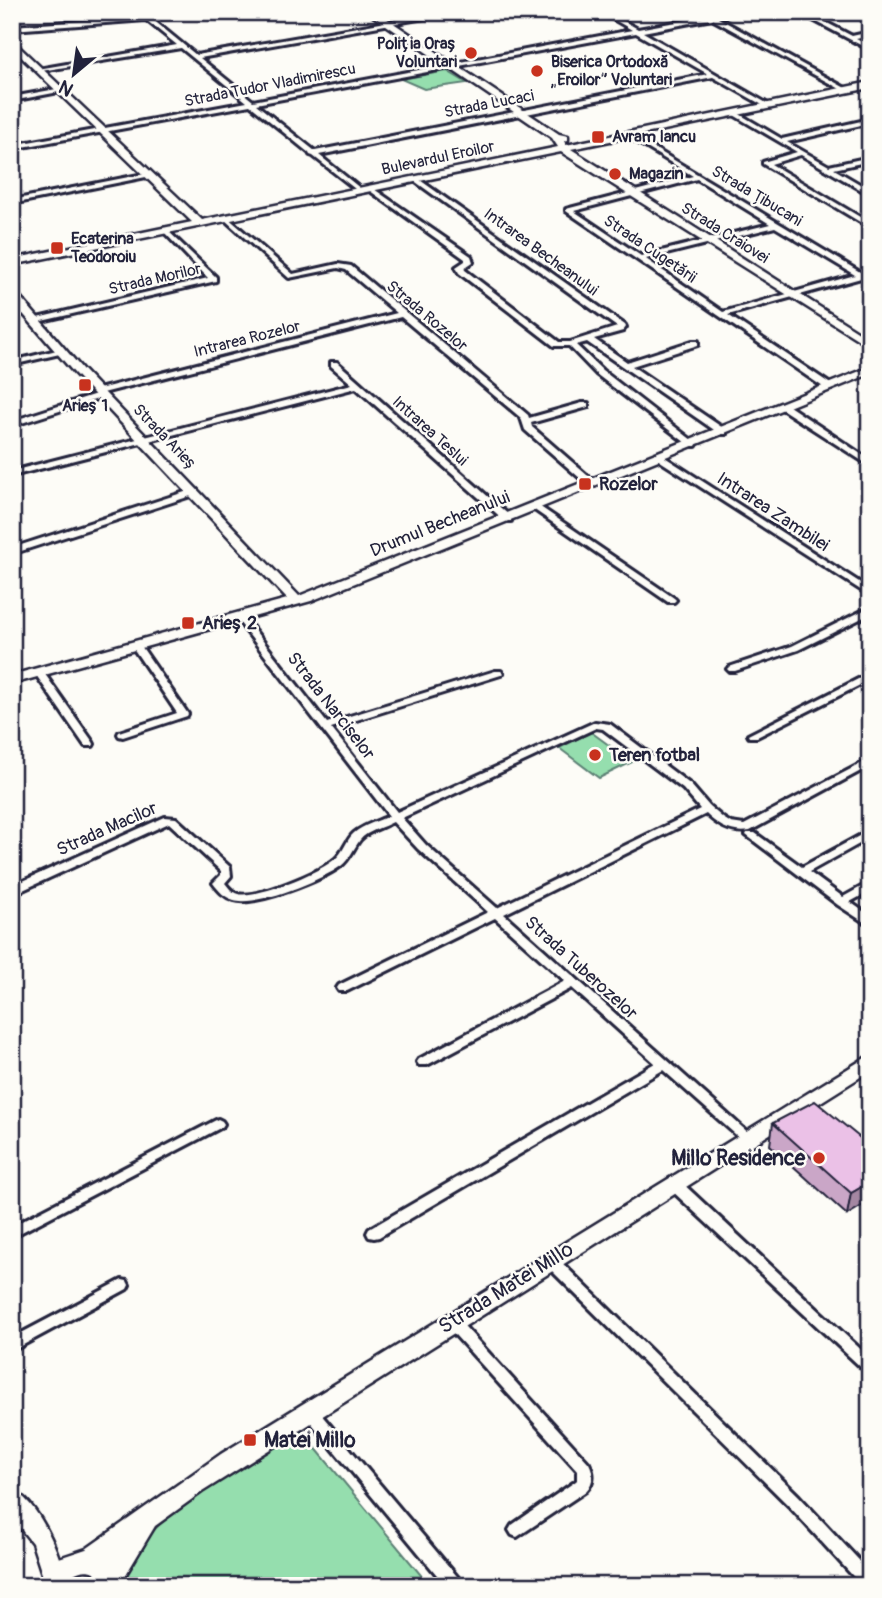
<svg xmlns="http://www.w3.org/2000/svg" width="882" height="1598" viewBox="0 0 882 1598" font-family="Pangolin,sans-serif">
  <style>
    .green { fill: #95deae; stroke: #5c8074; stroke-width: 2 }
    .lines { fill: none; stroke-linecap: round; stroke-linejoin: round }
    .street-casing { stroke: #22223b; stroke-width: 6 }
    .secondary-casing { stroke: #22223b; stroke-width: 5 }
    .street { fill: #fdfcf7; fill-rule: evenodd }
    .secondary { fill: #fdfcf7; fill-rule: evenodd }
    .wall { fill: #caa6c7; stroke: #22223b; stroke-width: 2 }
    .shaded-wall { fill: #a487a2; stroke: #22223b; stroke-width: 2 }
    .building { fill: #ebc1e7; stroke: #22223b; stroke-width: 2 }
    .poi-dot { fill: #c8321e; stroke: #fdfcf7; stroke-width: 2.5 }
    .labels { text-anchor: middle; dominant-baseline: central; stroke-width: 5; stroke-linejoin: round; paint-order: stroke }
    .far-poi-label { font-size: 16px; font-weight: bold; fill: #22223b; stroke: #fdfcf7; text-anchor: start }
    .far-street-label { font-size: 16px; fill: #22223b; stroke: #fdfcf7 }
    .poi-label { font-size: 18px; font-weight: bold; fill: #22223b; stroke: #fdfcf7; text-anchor: start }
    .street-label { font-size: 18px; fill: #22223b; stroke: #fdfcf7 }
    .near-poi-label { font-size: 21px; font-weight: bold; fill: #22223b; stroke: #fdfcf7; text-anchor: end }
    .near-street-label { font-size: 21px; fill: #22223b; stroke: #fdfcf7 }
  </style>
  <rect width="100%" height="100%" fill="#fdfcf7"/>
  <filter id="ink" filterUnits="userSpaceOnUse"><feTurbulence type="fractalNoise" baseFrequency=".0143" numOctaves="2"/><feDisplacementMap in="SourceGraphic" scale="14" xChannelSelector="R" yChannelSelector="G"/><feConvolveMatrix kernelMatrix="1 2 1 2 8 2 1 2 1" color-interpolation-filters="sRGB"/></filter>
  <g filter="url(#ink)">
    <path class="green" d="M447 71 467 83 424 89 401 79Z
      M591 732 632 762 599 778 559 748Z
      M299 1428 430 1586H120C130 1523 249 1461 299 1428Z"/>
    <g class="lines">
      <defs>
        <path id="street" d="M137 12H144L149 16 200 12H229L152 19 196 55 444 12H458L200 58 253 101 632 30 601 12H608L638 29 730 12H743L718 18 849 90 844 91 712 19 643 32 770 105V107H766L713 77 319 155 361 189 362 190 359 192 313 156 310 155 309 153 250 105 12 149V145L247 102 181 48 41 71 38 69 177 45 146 20 12 30V26L142 17ZM636 33 708 74 315 151 256 104Z
          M511 12H518L528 19 523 20Z
          M798 12H806L852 36 870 32V36L856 39 870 46V50Z
          M62 88 64 89V91L12 101V97Z
          M732 112H736L782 139 870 119V123L787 142 829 166 870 157V161L834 169 870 190V195L801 155 771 164 870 223V228L763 164V162L797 152 732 114Z
          M629 133 870 278V283L861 278 728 315 832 385V389H826L566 211V209L693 176 627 136V134ZM697 179 770 224 641 256 574 211ZM775 227 855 275 723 312 646 259Z
          M149 173 151 174V176L12 204V200Z
          M413 178H417L625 325 626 327 623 331 594 339 627 362 692 341H698V345L632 366 726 430V434H720L587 342 576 345 602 370 697 444 696 446H690L596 374 569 346H554L459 273 456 267 465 261V259L366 188 371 187 471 256 473 262 464 268 465 270 559 342H570L617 327 413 180Z
          M226 216 293 274 338 264 351 266 528 415 529 418 582 403H588V407L531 423 532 427 595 482V486H589L525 430 521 418 401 317 103 393 105 395 104 397 12 426V421L96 394 94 392 95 390 397 313 346 270 338 268 289 278 224 219V217Z
          M165 228 216 277V281L33 323V319L208 278 163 231V229Z
          M27 309H30V313L12 316V312Z
          M61 349 65 351 64 353 12 365V361Z
          M331 362H337L511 517V521H505L356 388 12 476V471L352 384 331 366Z
          M780 404H786L870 460V466L780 408Z
          M660 454 870 589V596L657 459 656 457Z
          M194 489 197 490V494L12 554V548Z
          M536 504 674 598 676 600 674 602H668L533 509V505Z
          M870 607V614L798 650 735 671H729L727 669 729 667 792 646Z
          M239 613 242 614 327 723 495 671H501L503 673 501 675 331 728 397 812 595 722 610 724 691 785 709 806 723 818 731 823 744 825 870 759V766L750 831C732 834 718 826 706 814L504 914 752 1136 754 1139 752 1142 748 1144 744 1142 663 1070 379 1237 374 1238 369 1237 367 1233 369 1229 655 1063 572 988 427 1065H419L417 1062 419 1059 565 981 495 918 347 991H339L337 988 339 985 488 912 418 849 393 822C384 827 367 831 360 840 353 849 350 859 341 866 322 880 256 907 234 900 224 897 219 891 213 883L221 875V871L169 823 12 895V886L165 817 176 818 230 867 231 876 225 883C229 888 232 892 238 894 256 899 320 872 335 859 344 852 346 840 354 833 363 825 378 821 389 816L236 618 234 616ZM596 728 603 729 683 789 700 809 497 908 426 845 402 818Z
          M136 642 139 643 188 714 187 716 123 737 119 736 118 734 119 732 177 713 131 645Z
          M39 669 42 670 93 742 94 744 93 746H85L34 672Z
          M870 673V680L757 737H749L748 735Z
          M870 830V838L809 872 843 897 870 882V891L850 902 870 916V926L838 905 746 835 747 833H755L802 867Z
          M218 1119 222 1121 224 1124 222 1127 12 1237V1226Z
          M674 1179 679 1180 870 1358V1373L865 1371 669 1188 668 1184 669 1180Z
          M550 1255 555 1256 799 1496 870 1572V1586H862L789 1506 545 1264 543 1260 545 1256Z
          M122 1280 127 1281 129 1285 127 1289 12 1351V1338Z
          M451 1315 456 1317 589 1463C594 1473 594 1483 586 1491L517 1537 512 1535 509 1530 512 1525 576 1481 577 1480V1470L446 1325 444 1321 446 1317Z
          M309 1404 314 1406 461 1581 464 1586H446L304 1414 302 1410 304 1406Z"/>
        <path id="secondary" d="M367 12H377L559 134 568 136V140L564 141 566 145 870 82V88L571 149 870 339V347L561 152 12 265V259L192 222 12 48V40L202 220 558 147 552 138Z
          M12 291 16 292 83 370 299 596 870 367V374L311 601 12 684V675L287 599 75 374 12 301Z
          M870 1055V1071L202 1492 155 1526 122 1581 123 1586H100L95 1572C81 1567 70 1574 63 1586H40L43 1577 32 1543 12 1518V1490C33 1498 52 1537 59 1558L86 1549 221 1454Z"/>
      </defs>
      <use href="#street" class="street-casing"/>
      <use href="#secondary" class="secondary-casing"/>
      <use href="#street" class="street"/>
      <use href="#secondary" class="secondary"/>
    </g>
    <path class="wall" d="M773 1123 870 1146 847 1215 770 1145Z"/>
    <path class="shaded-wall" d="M870 1182V1201L847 1215 851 1193Z"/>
    <path class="building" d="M815 1101 870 1146V1182L851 1193 773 1123Z"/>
  </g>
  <g class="poi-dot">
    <circle cx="471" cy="53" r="7"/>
    <circle cx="537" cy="71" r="7"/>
    <rect x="591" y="130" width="14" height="14" rx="3.5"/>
    <circle cx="615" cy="174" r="7"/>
    <rect x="50" y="241" width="14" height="14" rx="3.5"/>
    <rect x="78" y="378" width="14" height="14" rx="3.5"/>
    <rect x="578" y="477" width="14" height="14" rx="3.5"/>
    <rect x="181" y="616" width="14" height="14" rx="3.5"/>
    <circle cx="595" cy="755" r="7"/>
    <circle cx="819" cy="1158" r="7"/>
    <rect x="243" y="1433" width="14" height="14" rx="3.5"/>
  </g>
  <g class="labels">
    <g class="far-poi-label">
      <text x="457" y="44" text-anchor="end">Poliția Oraș<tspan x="457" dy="18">Voluntari</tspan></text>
      <text x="551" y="62">Biserica Ortodoxă<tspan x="551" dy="18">„Eroilor” Voluntari</tspan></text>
      <text x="612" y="137">Avram Iancu</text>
      <text x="629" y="174">Magazin</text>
      <text x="71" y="239">Ecaterina<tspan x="71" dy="18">Teodoroiu</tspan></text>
      <text x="85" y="406" text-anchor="middle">Arieș 1</text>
    </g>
    <g class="far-street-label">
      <text transform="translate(270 85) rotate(-11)">Strada Tudor Vladimirescu</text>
      <text transform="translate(489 104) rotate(-11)">Strada Lucaci</text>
      <text transform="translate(438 158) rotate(-12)">Bulevardul Eroilor</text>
      <text transform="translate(757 196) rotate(31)">Strada Țibucani</text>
      <text transform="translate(725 233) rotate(32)">Strada Craiovei</text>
      <text transform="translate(650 249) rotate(34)">Strada Cugetării</text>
      <text transform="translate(541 252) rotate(36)">Intrarea Becheanului</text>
      <text transform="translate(155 279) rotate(-13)">Strada Morilor</text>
      <text transform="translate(427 316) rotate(40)">Strada Rozelor</text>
      <text transform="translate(247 339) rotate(-14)">Intrarea Rozelor</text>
      <text transform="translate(430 431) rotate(42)">Intrarea Teslui</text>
      <text transform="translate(165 437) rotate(46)">Strada Arieș</text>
    </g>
    <g class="poi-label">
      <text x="599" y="484">Rozelor</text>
      <text x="202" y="623">Arieș 2</text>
      <text x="609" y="755">Teren fotbal</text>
    </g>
    <g class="street-label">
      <text transform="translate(773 512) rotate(33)">Intrarea Zambilei</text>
      <text transform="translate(440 524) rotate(-22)">Drumul Becheanului</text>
      <text transform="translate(331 706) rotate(52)">Strada Narciselor</text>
      <text transform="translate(107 829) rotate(-24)">Strada Macilor</text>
      <text transform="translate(581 968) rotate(42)">Strada Tuberozelor</text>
    </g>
    <g class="near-poi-label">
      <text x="805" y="1158">Millo Residence</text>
      <text x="264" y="1440" text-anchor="start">Matei Millo</text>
    </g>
    <g class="near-street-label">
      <text transform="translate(506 1288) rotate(-32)">Strada Matei Millo</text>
    </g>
  </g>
  <rect width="882" height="1598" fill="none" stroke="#fdfcf7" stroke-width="42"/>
  <rect x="21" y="21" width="840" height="1556" fill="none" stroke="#22223b" stroke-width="2.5" filter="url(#ink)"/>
  <g transform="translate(74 74) rotate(209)" stroke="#fdfcf7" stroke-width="5" paint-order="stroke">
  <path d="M0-5L12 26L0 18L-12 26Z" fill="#22223b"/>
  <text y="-10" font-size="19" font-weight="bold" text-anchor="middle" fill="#22223b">N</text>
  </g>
</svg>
